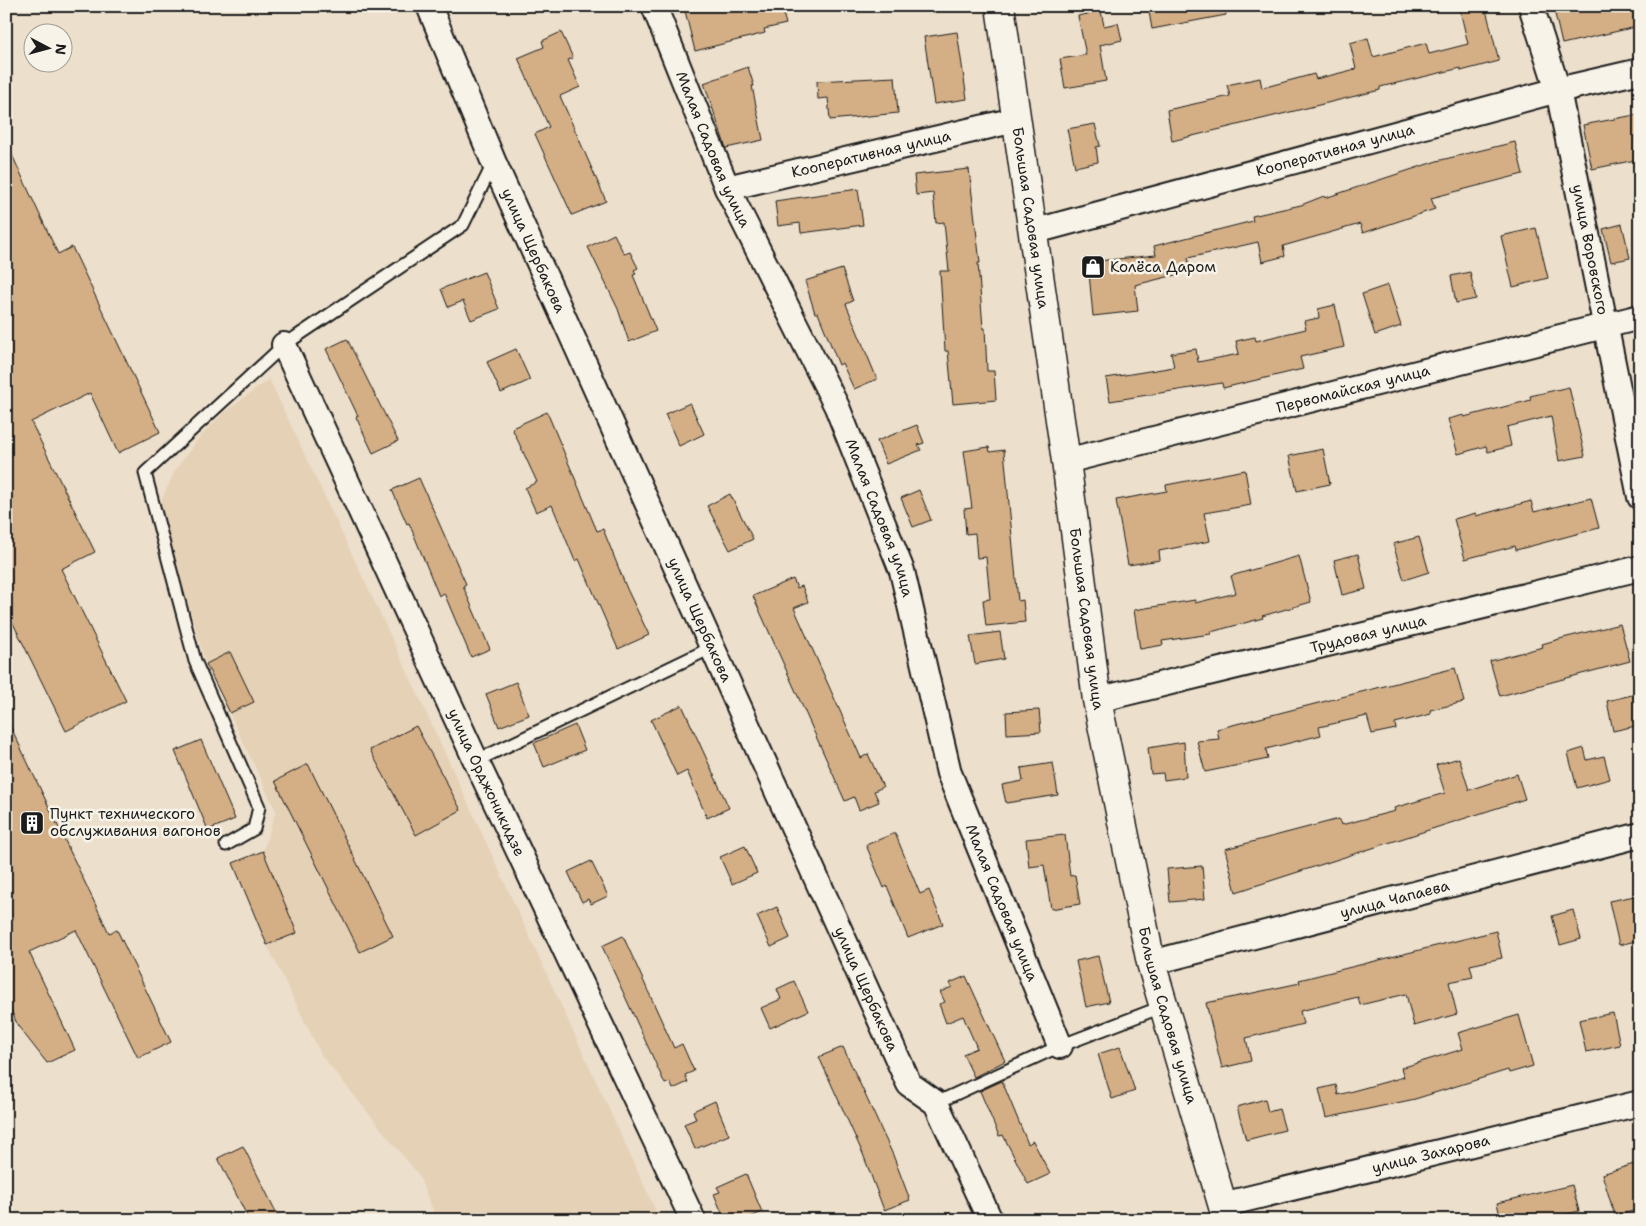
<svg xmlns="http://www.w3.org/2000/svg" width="1646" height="1226" viewBox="0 0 1646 1226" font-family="'Shantell Sans',sans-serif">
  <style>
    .built { fill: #e5d1b6 }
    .building { fill: #d4af86; stroke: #1c1c1c }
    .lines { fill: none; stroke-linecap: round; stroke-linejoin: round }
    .service-casing { stroke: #1c1c1c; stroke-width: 15 }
    .minor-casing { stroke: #1c1c1c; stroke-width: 28 }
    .secondary-casing { stroke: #1c1c1c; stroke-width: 31 }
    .service { stroke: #f7f3e8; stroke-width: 11 }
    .minor { stroke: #f7f3e8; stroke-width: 24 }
    .secondary { stroke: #f7f3e8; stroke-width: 28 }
    .labels { text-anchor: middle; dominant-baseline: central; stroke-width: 5; stroke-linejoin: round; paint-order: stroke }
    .street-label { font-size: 15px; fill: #1c1c1c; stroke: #f7f3e8 }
    .poi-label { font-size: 15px; fill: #1c1c1c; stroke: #f7f3e8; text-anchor: start }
  </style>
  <rect width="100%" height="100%" fill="#ecdfcb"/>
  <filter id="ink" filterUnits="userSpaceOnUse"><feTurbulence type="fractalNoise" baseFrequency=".02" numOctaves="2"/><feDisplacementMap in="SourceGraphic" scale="10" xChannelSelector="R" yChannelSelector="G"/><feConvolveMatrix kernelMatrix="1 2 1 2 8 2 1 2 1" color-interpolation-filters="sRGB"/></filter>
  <g filter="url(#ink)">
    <path class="built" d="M269 379 408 673 660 1220H437L418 1174 322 1056 267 945 233 863 263 851 276 811 206 664 159 505 175 471 195 443 220 416Z"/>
    <path class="building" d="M703 6H781L786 24 764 29 765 33 695 51 685 11Z
      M1148 6H1225L1226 15 1152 29Z
      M1459 6H1485L1499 61 1461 71V68L1380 87V90L1172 141 1167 110 1230 96 1227 85 1260 78 1262 88 1314 74 1316 79 1356 69 1350 43 1368 38 1373 57 1426 43 1429 54 1468 44Z
      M1587 6H1640V26L1562 44 1555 14Z
      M1101 11 1104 26 1118 23 1122 40 1100 45 1106 81 1065 88 1060 59 1086 55 1078 16Z
      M561 32 573 58 568 60 580 87 560 96 606 201 572 215 535 134 549 127 518 58 544 47 542 41Z
      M957 32 967 99 934 104 924 37Z
      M748 67 754 86H752L763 140 726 148 704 83Z
      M895 77 898 113 830 120 828 98 818 99 817 81Z
      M1640 114V159L1592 169 1583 125Z
      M1095 124 1100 146 1096 147 1098 162 1075 167 1067 129Z
      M6 142 58 254 72 247 160 432 118 453 90 393 31 422 95 552 61 569 126 701 66 731 6 609Z
      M1515 142 1523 174 1431 198 1435 209 1363 233 1360 224 1283 246 1285 256 1262 262 1258 242 1188 258 1191 271 1135 285 1138 311 1093 316 1088 262 1156 255 1154 246 1253 221 1252 216 1301 205 1324 196 1325 198 1437 161Z
      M969 169 980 263H978L983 328H985L987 371H994L996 400 953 404 948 351H945L940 271H949L944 222 936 223 933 193 916 195 914 175Z
      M858 189 863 225 801 233 800 223 778 226 775 201Z
      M1622 224 1630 258 1611 262 1603 229Z
      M1536 228 1548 278 1513 287 1501 236Z
      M614 234 624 254 630 252 638 268 634 270 636 274 633 275 656 331 629 342 618 309 588 247Z
      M842 269 853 301 846 304 877 379 854 389 842 363 839 365 818 313H815L805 281Z
      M484 272 499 309 471 320 463 301 448 307 441 289Z
      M1470 272 1476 299 1456 303 1451 276Z
      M1388 285 1401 326 1375 335 1362 294Z
      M1335 305 1344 347 1300 357 1303 369 1223 388 1222 383 1110 401 1106 378 1174 367 1171 353 1196 349 1198 362 1239 354 1236 341 1255 337 1256 341 1306 329 1304 321 1319 318 1318 309Z
      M347 339 398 441 373 453 356 417 358 416 326 349Z
      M516 349 530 380 501 393 487 362Z
      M1569 387 1585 456 1559 461 1551 416 1507 427 1511 446 1488 452 1486 446 1458 454 1448 419 1464 415V417L1531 400 1530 396Z
      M690 403 704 434 679 446 665 414Z
      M547 412 597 531 603 529 627 589 649 635 618 649 579 559 575 561 552 505 536 512 525 488 537 482 512 428Z
      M917 425 924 443 918 445 921 450 886 464 877 441Z
      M989 447 990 452 1004 450 1018 601 1023 600 1025 622 986 626 983 600 990 599 986 557 977 558 975 533 966 534 964 509 972 508 964 451Z
      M1323 449 1330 484 1297 491 1289 456Z
      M1245 470 1251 505 1204 513 1210 541 1159 551 1160 560 1128 565 1116 500 1167 491 1166 485Z
      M419 478 466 584 463 586 490 649 471 657 444 593 439 596 409 523 407 524 392 490Z
      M919 490 931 520 913 527 901 498Z
      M730 494 753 539 730 550 707 506Z
      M1591 498 1599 528 1516 550 1515 546 1465 559 1454 519 1476 513V516L1531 501 1534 512Z
      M1419 537 1429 572 1404 580 1393 544Z
      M1358 554 1366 589 1342 595 1334 560Z
      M1299 556 1311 602 1262 616 1263 618 1211 632V634L1162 641 1163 645 1140 649 1134 610 1195 600V603L1236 593 1231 576Z
      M793 579 797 588 802 586 808 602 794 608 861 758 868 754 883 787 874 791 879 802 859 810 854 797 845 801 753 596Z
      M1620 624 1630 661 1500 696 1490 661 1543 647 1542 644 1563 638Z
      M1000 632 1004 659 975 664 970 636Z
      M230 652 254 702 230 713 206 664Z
      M1455 668 1464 702 1430 710 1431 714 1395 723 1396 729 1372 734 1367 716 1319 727 1321 735 1266 749 1268 759 1205 772 1197 741 1219 739 1217 729Z
      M516 682 529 715 499 727 486 694Z
      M1640 693V725L1613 731 1607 701Z
      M682 705 729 808 707 818 687 771 677 776 651 720Z
      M1039 710 1041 732 1007 734 1006 712Z
      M6 717 109 933 117 930 171 1042 138 1058 76 930 29 952 75 1050 47 1063 18 1026 6 999Z
      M575 725 585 750 544 767 534 743Z
      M416 726 461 810 416 835 370 750Z
      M201 740 235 819 208 830 175 751Z
      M1184 742 1186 777 1164 780 1163 773 1151 774 1148 748Z
      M1584 748 1587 760 1604 756 1610 779 1577 788 1568 753Z
      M1459 758 1469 790 1517 774 1525 799 1236 892 1225 849 1339 819 1341 825 1395 811 1394 808 1445 793 1436 765Z
      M1053 763 1058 795 1006 803 1002 785 1023 781 1021 768Z
      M308 764 393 936 360 952 275 781Z
      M895 833 920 894 929 890 943 924 908 938 887 886 884 888 866 845Z
      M1065 835 1070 876 1075 875 1080 904 1051 909 1044 865 1029 867 1026 839Z
      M745 846 757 873 732 884 720 857Z
      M263 851 297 933 267 945 233 863Z
      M591 861 608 896 591 904 588 899 582 902 568 872Z
      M1202 866 1205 899 1170 902 1167 869Z
      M1635 896 1640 917V940L1619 945 1609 901Z
      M777 907 790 938 771 947 757 916Z
      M1573 910 1581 939 1560 945 1552 916Z
      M1496 931 1502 958 1470 965 1473 977 1449 982 1457 1014 1414 1026 1406 994 1360 1005 1358 997 1300 1011 1303 1024 1246 1038 1251 1061 1222 1068 1206 1003 1300 983 1299 980Z
      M623 936 674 1048 682 1044 694 1071 685 1075 688 1082 673 1089 670 1082 665 1084 602 946Z
      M1098 956 1109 1002 1086 1007 1076 961Z
      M966 976 1005 1061 974 1077 963 1054 977 1048 963 1016 946 1023 939 1004 945 1002 940 992 952 987 950 983Z
      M794 981 808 1011 770 1028 761 1008 781 999 777 989Z
      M1613 1013 1620 1045 1586 1052 1579 1020Z
      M1519 1015 1533 1066 1509 1073 1508 1070 1415 1099 1326 1118 1319 1089 1336 1085 1338 1095 1404 1077 1401 1068 1463 1049 1458 1033Z
      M843 1047 893 1155 910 1200 884 1210 863 1154 819 1057Z
      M1120 1047 1135 1091 1112 1099 1098 1054Z
      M1002 1081 1028 1144 1033 1141 1050 1174 1028 1184 1003 1135 999 1136 980 1091Z
      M1265 1099 1268 1112 1279 1109 1285 1130 1246 1140 1237 1107Z
      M715 1101 729 1135 695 1149 684 1124 696 1119 693 1111Z
      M243 1146 280 1220H249L218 1158Z
      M1640 1162V1209L1615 1216 1602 1174Z
      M746 1174 762 1212 744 1220H725L714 1194 720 1192 717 1187Z
      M1572 1185 1579 1211 1546 1220H1501L1497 1203Z"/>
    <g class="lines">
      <defs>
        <path id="service" d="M476 761 711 648
          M226 845 254 829 259 807 195 661 145 473 284 345 463 225 493 164
          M936 1103 1060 1046 1164 1006"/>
        <g id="minor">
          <path id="s1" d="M429 6 494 163 909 1084 936 1103 990 1220"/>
          <path id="s2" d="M654 6 727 188 837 407 902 571 949 773 1060 1046"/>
          <path id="s3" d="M1531 6 1558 90 1640 497"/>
          <path id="s4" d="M727 188 1015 120"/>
          <path id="s5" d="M1032 232 1558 90 1640 71"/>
          <path id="s6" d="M284 345 476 761 693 1220"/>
          <path id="s7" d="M1066 461 1640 317"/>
          <path id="s8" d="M1097 700 1640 568"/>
          <path id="s9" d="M1151 963 1640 835"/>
          <path id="s10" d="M1222 1205 1640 1103"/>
        </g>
        <g id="secondary">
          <path id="s11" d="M1000 6 1066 461 1097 700 1151 963 1227 1220"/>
        </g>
      </defs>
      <use href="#service" class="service-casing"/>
      <use href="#minor" class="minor-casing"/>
      <use href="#secondary" class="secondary-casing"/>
      <use href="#service" class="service"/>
      <use href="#minor" class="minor"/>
      <use href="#secondary" class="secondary"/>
    </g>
  </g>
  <defs>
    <symbol id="shop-square" viewBox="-11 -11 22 22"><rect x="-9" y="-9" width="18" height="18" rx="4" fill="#1c1c1c" stroke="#f7f3e8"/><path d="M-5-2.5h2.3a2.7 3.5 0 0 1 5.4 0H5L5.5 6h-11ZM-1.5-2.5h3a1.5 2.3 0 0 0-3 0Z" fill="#fff"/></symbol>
    <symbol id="building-square" viewBox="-11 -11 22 22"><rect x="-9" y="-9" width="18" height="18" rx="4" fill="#1c1c1c" stroke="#f7f3e8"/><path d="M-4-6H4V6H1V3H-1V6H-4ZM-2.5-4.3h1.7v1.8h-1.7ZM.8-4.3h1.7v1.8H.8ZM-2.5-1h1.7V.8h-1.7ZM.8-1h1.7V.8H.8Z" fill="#fff"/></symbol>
  </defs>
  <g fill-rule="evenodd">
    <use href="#shop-square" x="1079" y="253" width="28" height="28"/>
    <use href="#building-square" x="18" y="809" width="28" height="28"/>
  </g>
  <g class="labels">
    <g class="street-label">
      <text stroke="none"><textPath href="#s2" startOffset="155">Малая Садовая улица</textPath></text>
      <text stroke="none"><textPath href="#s5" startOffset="314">Кооперативная улица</textPath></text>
      <text stroke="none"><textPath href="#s4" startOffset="148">Кооперативная улица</textPath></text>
      <text stroke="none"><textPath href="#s11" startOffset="214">Большая Садовая улица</textPath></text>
      <text stroke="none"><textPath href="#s3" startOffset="251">улица Воровского</textPath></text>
      <text stroke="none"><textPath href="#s1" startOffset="266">улица Щербакова</textPath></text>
      <text stroke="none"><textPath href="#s7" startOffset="296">Первомайская улица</textPath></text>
      <text stroke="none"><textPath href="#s2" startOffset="560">Малая Садовая улица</textPath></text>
      <text stroke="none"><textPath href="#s11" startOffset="619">Большая Садовая улица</textPath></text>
      <text stroke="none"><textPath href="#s1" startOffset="671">улица Щербакова</textPath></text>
      <text stroke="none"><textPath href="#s8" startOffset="279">Трудовая улица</textPath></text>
      <text stroke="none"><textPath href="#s6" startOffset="482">улица Орджоникидзе</textPath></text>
      <text stroke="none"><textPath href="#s9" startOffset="252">улица Чапаева</textPath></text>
      <text stroke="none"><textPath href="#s2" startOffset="965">Малая Садовая улица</textPath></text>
      <text stroke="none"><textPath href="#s1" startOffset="1076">улица Щербакова</textPath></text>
      <text stroke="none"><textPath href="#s11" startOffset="1024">Большая Садовая улица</textPath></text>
      <text stroke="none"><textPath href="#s10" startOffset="215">улица Захарова</textPath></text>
    </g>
    <g class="poi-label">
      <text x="1110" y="267">Колёса Даром</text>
      <text x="50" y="814">Пункт технического<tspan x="50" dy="17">обслуживания вагонов</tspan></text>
    </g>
  </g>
  <rect width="1646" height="1226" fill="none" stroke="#f7f3e8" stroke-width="25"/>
  <rect x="12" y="12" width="1621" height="1201" fill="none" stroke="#1c1c1c" stroke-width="2" filter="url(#ink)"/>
  <g transform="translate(48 48) rotate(96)"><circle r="24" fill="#f7f3e8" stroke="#9f9d96"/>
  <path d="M0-4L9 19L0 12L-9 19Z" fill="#1c1c1c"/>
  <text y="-8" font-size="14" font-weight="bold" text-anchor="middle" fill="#1c1c1c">N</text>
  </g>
</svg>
